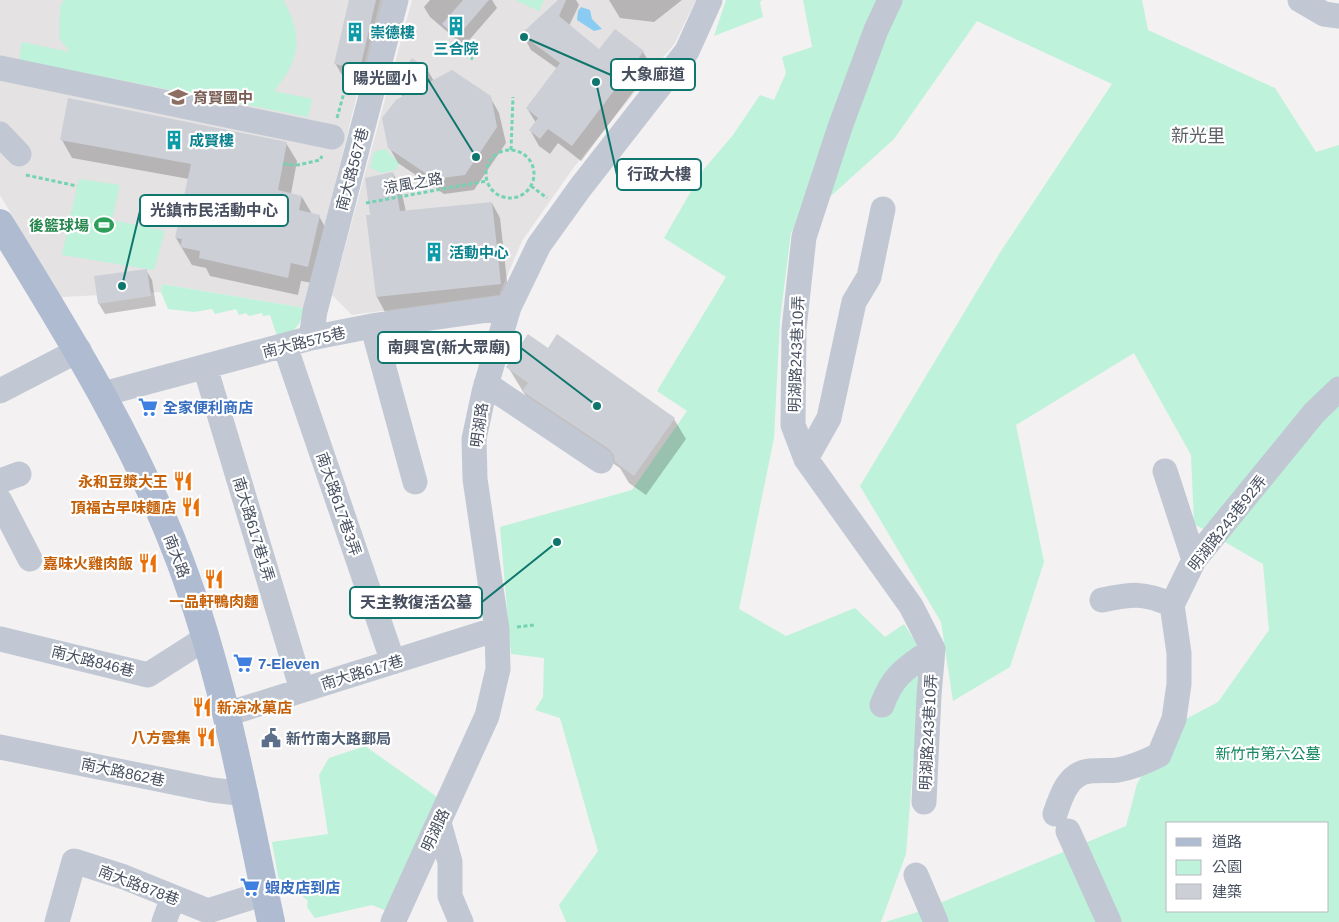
<svg xmlns="http://www.w3.org/2000/svg" width="1339" height="922" viewBox="0 0 1339 922" font-family="Helvetica,'Noto Sans TC',sans-serif">
  <style>
    .education { fill: #e4e2e3 }
    .green { fill: #bef2db; fill-rule: evenodd }
    .water { fill: #89cbf2 }
    .shadow { fill: #0003 }
    .building { fill: #cdcfd6 }
    .lines { fill: none; stroke-linecap: round; stroke-linejoin: round }
    .path { stroke: #74d3b3; stroke-width: 3; stroke-dasharray: 4 2.5; stroke-linecap: butt }
    .minor { stroke: #c1c8d3; stroke-width: 25 }
    .major { stroke: #afbbd1; stroke-width: 28 }
    .labels { text-anchor: middle; dominant-baseline: central; stroke-width: 4.5; stroke-linejoin: round; paint-order: stroke }
    .culture-label { font-size: 15px; font-weight: bold; fill: #0d838f; stroke: #fff; text-anchor: start }
    .education-label { font-size: 15px; font-weight: bold; fill: #785e54; stroke: #fff; text-anchor: start }
    .street-label { font-size: 15px; fill: #485060; stroke: #fff }
    .leisure-label { font-size: 15px; font-weight: bold; fill: #27864d; stroke: #fff; text-anchor: end }
    .shop-label { font-size: 15px; font-weight: bold; fill: #366cbe; stroke: #fff; text-anchor: start }
    .food-label { font-size: 15px; font-weight: bold; fill: #c56008; stroke: #fff; text-anchor: end }
    .service-label { font-size: 15px; font-weight: bold; fill: #4e5e75; stroke: #fff; text-anchor: start }
    .park-label { font-size: 15px; fill: #128760; stroke: #fff }
    .quarter-label { font-size: 18px; fill: #5d6066; stroke: #fff }
    .leader { fill: none; stroke: #0f766e; stroke-width: 2 }
    .callout-dot { fill: #0f766e; stroke: #fff; stroke-width: 2 }
    .callout { fill: #fff; stroke: #0f766e; stroke-width: 2 }
    .callout-label { font-size: 16px; text-anchor: middle; font-weight: bold; fill: #485060 }
  </style>
  <rect width="100%" height="100%" fill="#f3f1f1"/>
  <path class="education" d="M0 0H380L305 308 162 284 161 292 61 297 0 195Z
    M412 0H696L675 43 574 167 522 241 499 295 352 315 332 295Z"/>
  <path class="green" d="M64 0H283C304 36 300 60 274 91L312 99 308 117 19 60 22 42 70 52 59 38 60 6Z
    M515 0H544L539 11Z
    M726 0H762L760 2 763 17 714 36Z
    M803 0H1142L1148 30 1275 88 1316 152 1339 145V922H885L918 912 1126 826 1137 784 1169 728 1218 702 1269 630 1263 564 1194 524 1191 455 1134 353 1016 425 1044 562 1010 667 953 701 941 622 860 486 1001 251 1112 84 977 21 894 139 791 232 780 320 774 438 739 609 786 636 855 608 885 637 904 624 922 652 906 854 881 922H566L559 905 598 851 560 718 535 710 543 697 544 658 511 654 500 527 632 490 687 411 657 391 726 277 664 238 704 169 733 135 760 95 774 100 786 73 782 57 812 47ZM1168 823H1328V911H1168Z
    M385 149 399 163 396 170 380 173 370 167 374 152Z
    M79 179 120 185 112 220 165 231 154 270 62 255Z
    M162 284 305 308C301 324 295 333 278 339L270 315 263 316 262 313 249 316 246 313 239 315 236 309 215 314 212 309 194 312 168 309 161 292Z
    M365 746 440 799 387 911 372 905 315 918 307 907 308 901 290 885 280 887 272 842 328 834 319 775 329 758Z"/>
  <path class="water" d="M581 7 590 10 592 19 602 29 594 31 577 20 578 11Z"/>
  <path class="shadow" d="M350 0H390L370 87 346 82 335 63Z
    M430 0H492L497 8 464 46 430 17 424 7Z
    M560 0H576L579 5 569 26 599 51 643 52 652 67 581 161 558 143 550 154 539 146 530 130 536 123 527 108 558 69 531 50 523 35Z
    M609 0H682L654 22 620 18Z
    M428 71 434 81 490 97 499 113 506 143 474 190 444 194 398 163 389 147 403 97 394 81Z
    M62 140 286 143 297 161 291 194 302 197 312 214 319 216 329 234 318 284 301 281 298 295 210 276 206 268 192 265 176 238 189 179 72 158Z
    M393 173 401 189 406 212 492 203 500 218 509 299 385 312 377 297 368 216H372Z
    M146 270 152 280 156 306 105 314 99 304Z
    M548 350 674 419 686 439 646 495 629 483 620 468 535 411 508 367Z"/>
  <path class="building" d="M349 0H376L360 69 334 64Z
    M463 0H489L457 37 442 24Z
    M558 0H566L559 16 599 49 615 29 644 51 572 146 548 129 540 139 529 130 538 118 526 108 560 63 521 34Z
    M412 58 429 70 409 93 452 70 491 96 497 127 465 175 434 179 388 148 382 118 396 100 408 93 393 81Z
    M68 98 287 142 278 190 302 196 299 210 320 215 308 267 291 263 288 278 199 258 200 251 180 247 182 239 175 238 191 164 60 140Z
    M393 172 400 211 492 202 501 284 376 297 366 215H370L365 178Z
    M147 269 151 296 98 304 94 276Z
    M528 334 548 348 557 334 675 418 634 476 615 462 614 455 609 449 522 391 528 383 506 367Z"/>
  <g class="lines">
    <path class="path" d="M465 55 473 59
      M337 118 351 67
      M486 174a24 24 0 1 1 48 0a24 24 0 1 1-48 0Z
      M511 150 513 97
      M283 164 298 165 320 160 322 156
      M26 175 77 186
      M531 186 547 198
      M366 203 486 181
      M517 627 534 625"/>
    <path class="minor" d="M890 0 876 30 840 127 804 237 794 329 793 425 806 459 911 606 933 649 929 695 924 802
      M1300 0 1324 14 1339 16
      M0 68 332 137
      M0 134 19 154
      M311 338 315 311 396 0
      M376 339 415 482
      M285 346 393 662
      M205 367 302 690
      M486 384 601 461
      M0 391 79 350
      M103 394 311 338 372 326 509 307
      M806 459 829 418 854 302 869 277 883 209
      M1165 471 1194 560
      M0 481 19 474
      M0 501 30 559
      M1102 600C1132 594 1144 592 1172 605
      M0 639 148 675 206 638
      M882 705C894 673 907 668 933 649
      M227 714 497 629
      M0 747 212 790 246 794
      M1055 814C1061 796 1068 773 1090 771 1100 770 1109 771 1118 770 1134 767 1145 762 1159 755L1174 719 1179 684V653L1172 605 1194 560 1314 413 1339 389
      M439 823 450 862V896L461 922
      M1068 831 1109 922
      M916 875 936 922
      M57 922 74 861 124 877 208 911 265 893
      M164 922 173 897
      M393 922 487 716 498 669 497 629 475 479 474 439 484 392 509 307 539 245 580 188 687 51 710 0"/>
    <path class="major" d="M0 223C67 332 135 441 180 561 224 678 245 800 271 922"/>
  </g>
  <defs>
    <symbol id="building-bare" viewBox="-9 -9 18 18"><path d="M-4-6H4V6H1V3H-1V6H-4ZM-2.5-4.3h1.7v1.8h-1.7ZM.8-4.3h1.7v1.8H.8ZM-2.5-1h1.7V.8h-1.7ZM.8-1h1.7V.8H.8Z" fill="#0f9aa8" stroke="#fff" stroke-width="2.5" paint-order="stroke"/></symbol>
    <symbol id="school-bare" viewBox="-9 -9 18 18"><path d="M0-5L7-2L0 1L-7-2ZM-4 1L0 2.5L4 1V4Q0 6-4 4Z" fill="#8d6e63" stroke="#fff" stroke-width="2.5" paint-order="stroke"/></symbol>
    <symbol id="stadium-bare" viewBox="-9 -9 18 18"><path d="M0-5a6.5 5 0 1 0 0 10a6.5 5 0 1 0 0-10ZM-3.5-1.8h7v3.6h-7Z" fill="#2e9e5b" stroke="#fff" stroke-width="2.5" paint-order="stroke"/></symbol>
    <symbol id="supermarket-bare" viewBox="-9 -9 18 18"><path d="M-6-5.5h2.5l.6 2H6L4.5 2H-2.5L-4.4-4H-6ZM-1.5 3.2a1.3 1.3 0 1 0 .1 0ZM3 3.2a1.3 1.3 0 1 0 .1 0Z" fill="#3f7fe0" stroke="#fff" stroke-width="2.5" paint-order="stroke"/></symbol>
    <symbol id="restaurant-bare" viewBox="-9 -9 18 18"><path d="M-5-6h1v4h1v-4h1v4h1v-4h1v5L-1.5 .5V6h-2V.5L-5-1ZM5-6V6H3V1.5H1.5Q1.5-4 5-6Z" fill="#e8710a" stroke="#fff" stroke-width="2.5" paint-order="stroke"/></symbol>
    <symbol id="civic-bare" viewBox="-9 -9 18 18"><path d="M-.6-6.5H3V-4.5H.6V-3L4-1V1h2V6H-6V1h2V-1L-.6-3ZM-1.2 2.5V6h2.4V2.5Z" fill="#5c6f8a" stroke="#fff" stroke-width="2.5" paint-order="stroke"/></symbol>
  </defs>
  <g fill-rule="evenodd">
    <use href="#building-bare" x="442" y="12" width="28" height="28"/>
    <use href="#building-bare" x="341" y="18" width="28" height="28"/>
    <use href="#school-bare" x="164" y="83" width="28" height="28"/>
    <use href="#building-bare" x="160" y="126" width="28" height="28"/>
    <use href="#stadium-bare" x="90" y="211" width="28" height="28"/>
    <use href="#building-bare" x="420" y="238" width="28" height="28"/>
    <use href="#supermarket-bare" x="134" y="393" width="28" height="28"/>
    <use href="#restaurant-bare" x="169" y="467" width="28" height="28"/>
    <use href="#restaurant-bare" x="177" y="493" width="28" height="28"/>
    <use href="#restaurant-bare" x="134" y="549" width="28" height="28"/>
    <use href="#restaurant-bare" x="200" y="565" width="28" height="28"/>
    <use href="#supermarket-bare" x="229" y="649" width="28" height="28"/>
    <use href="#restaurant-bare" x="188" y="693" width="28" height="28"/>
    <use href="#restaurant-bare" x="192" y="723" width="28" height="28"/>
    <use href="#civic-bare" x="257" y="724" width="28" height="28"/>
    <use href="#supermarket-bare" x="236" y="873" width="28" height="28"/>
  </g>
  <g class="labels">
    <g class="culture-label">
      <text x="370" y="32">崇德樓</text>
      <text x="456" y="48" text-anchor="middle">三合院</text>
      <text x="189" y="140">成賢樓</text>
      <text x="449" y="252">活動中心</text>
    </g>
    <g class="education-label">
      <text x="193" y="97">育賢國中</text>
    </g>
    <g class="street-label">
      <text transform="translate(352 169) rotate(-75)">南大路567巷</text>
      <text transform="translate(413 183) rotate(-10)">涼風之路</text>
      <text transform="translate(304 342) rotate(-14)">南大路575巷</text>
      <text transform="translate(796 354) rotate(-88)">明湖路243巷10弄</text>
      <text transform="translate(479 425) rotate(-82)">明湖路</text>
      <text transform="translate(339 504) rotate(71)">南大路617巷3弄</text>
      <text transform="translate(1227 523) rotate(-52)">明湖路243巷92弄</text>
      <text transform="translate(254 529) rotate(73)">南大路617巷1弄</text>
      <text transform="translate(177 556) rotate(69)">南大路</text>
      <text transform="translate(93 661) rotate(14)">南大路846巷</text>
      <text transform="translate(362 672) rotate(-17)">南大路617巷</text>
      <text transform="translate(928 732) rotate(-87)">明湖路243巷10弄</text>
      <text transform="translate(123 772) rotate(12)">南大路862巷</text>
      <text transform="translate(435 830) rotate(-65)">明湖路</text>
      <text transform="translate(139 885) rotate(21)">南大路878巷</text>
    </g>
    <g class="leisure-label">
      <text x="89" y="225">後籃球場</text>
    </g>
    <g class="shop-label">
      <text x="163" y="407">全家便利商店</text>
      <text x="258" y="663">7-Eleven</text>
      <text x="265" y="887">蝦皮店到店</text>
    </g>
    <g class="food-label">
      <text x="168" y="481">永和豆漿大王</text>
      <text x="176" y="507">頂福古早味麵店</text>
      <text x="133" y="563">嘉味火雞肉飯</text>
      <text x="214" y="601" text-anchor="middle">一品軒鴨肉麵</text>
      <text x="217" y="707" text-anchor="start">新涼冰菓店</text>
      <text x="191" y="737">八方雲集</text>
    </g>
    <g class="service-label">
      <text x="286" y="738">新竹南大路郵局</text>
    </g>
    <g class="park-label">
      <text x="1268" y="753">新竹市第六公墓</text>
    </g>
    <g class="quarter-label">
      <text x="1198" y="136">新光里</text>
    </g>
  </g>
  <path class="leader" d="M524 37L611 75M476 157L427 78M596 82L617 175M122 286L140 211M597 406L521 348M557 542L482 602"/>
  <g class="callout-dot">
    <circle cx="524" cy="37" r="5"/>
    <circle cx="476" cy="157" r="5"/>
    <circle cx="596" cy="82" r="5"/>
    <circle cx="122" cy="286" r="5"/>
    <circle cx="597" cy="406" r="5"/>
    <circle cx="557" cy="542" r="5"/>
  </g>
  <g class="callout">
    <rect x="611" y="59" width="84" height="31" rx="5"/>
    <rect x="343" y="63" width="84" height="31" rx="5"/>
    <rect x="617" y="159" width="84" height="31" rx="5"/>
    <rect x="140" y="195" width="148" height="31" rx="5"/>
    <rect x="378" y="332" width="143" height="31" rx="5"/>
    <rect x="350" y="587" width="132" height="31" rx="5"/>
  </g>
  <g class="callout-label">
    <text x="653" y="80">大象廊道</text>
    <text x="385" y="84">陽光國小</text>
    <text x="659" y="180">行政大樓</text>
    <text x="214" y="216">光鎮市民活動中心</text>
    <text x="449" y="353">南興宮(新大眾廟)</text>
    <text x="416" y="608">天主教復活公墓</text>
  </g>
  <rect x="1166" y="822" width="162" height="90" fill="#ffffff" stroke="#b6b9bf"/>
  <rect x="1176" y="838" width="25" height="8" fill="#afbbd1" stroke="#b6b9bf"/>
  <text x="1212" y="847" font-size="15" fill="#485060">道路</text>
  <rect x="1176" y="860" width="25" height="15" fill="#bef2db" stroke="#b6b9bf"/>
  <text x="1212" y="872" font-size="15" fill="#485060">公園</text>
  <rect x="1176" y="884" width="25" height="15" fill="#cdcfd6" stroke="#b6b9bf"/>
  <text x="1212" y="897" font-size="15" fill="#485060">建築</text>
</svg>
